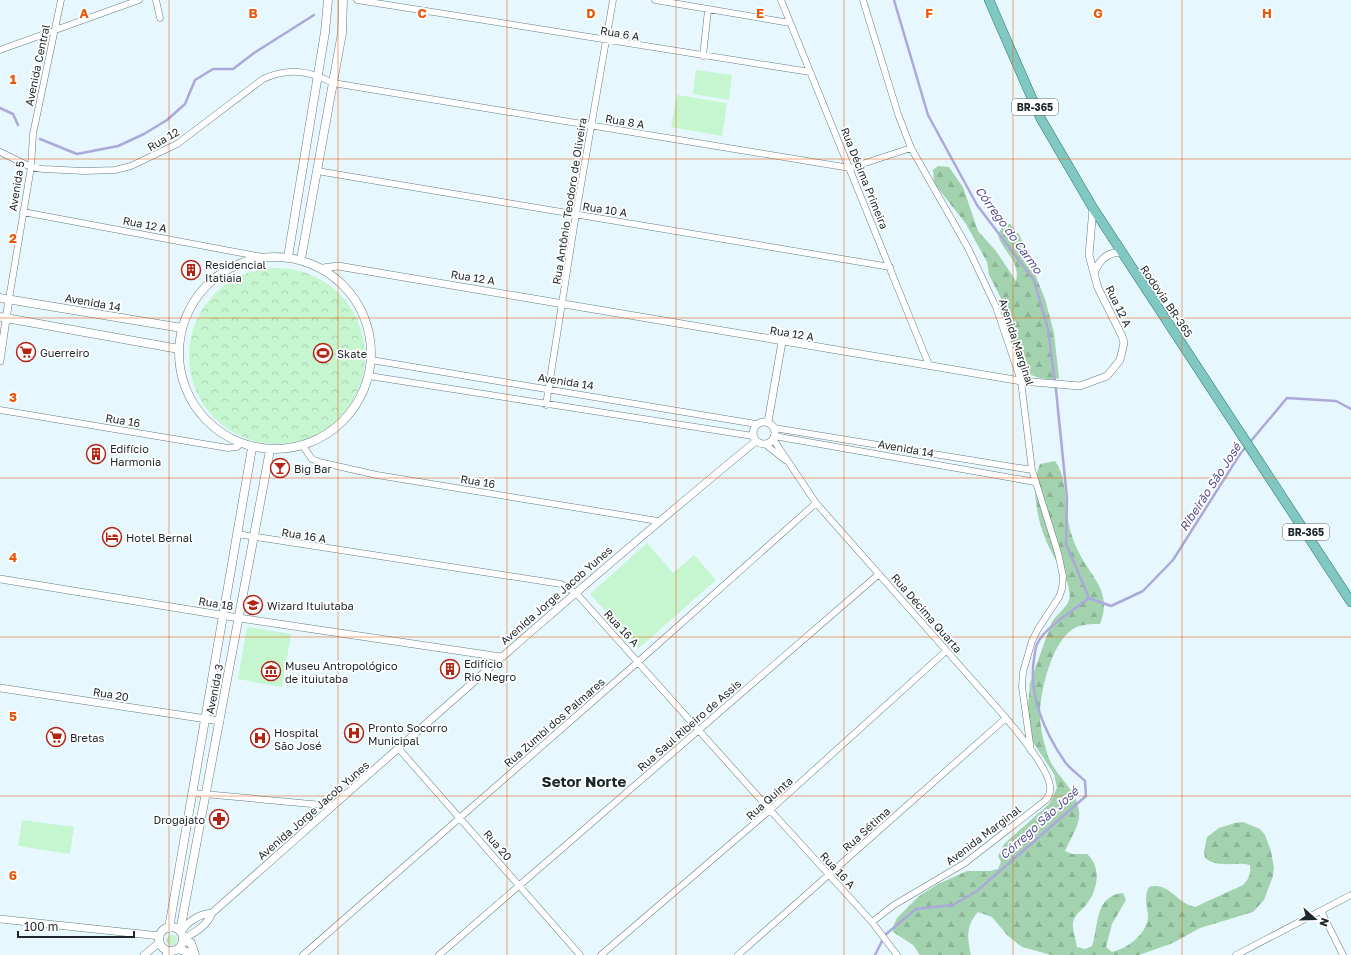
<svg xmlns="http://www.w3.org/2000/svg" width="1351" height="955" viewBox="0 0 1351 955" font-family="'Golos Text',sans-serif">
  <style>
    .grass { fill: #c5f6cf }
    .forest { fill: url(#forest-firs) }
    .park { fill: url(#park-crowns) }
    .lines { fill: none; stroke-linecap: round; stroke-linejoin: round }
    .stream { stroke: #aca8db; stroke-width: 2.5 }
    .minor-casing { stroke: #667a81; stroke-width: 7 }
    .tertiary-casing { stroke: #667a81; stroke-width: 8 }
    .secondary-casing { stroke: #667a81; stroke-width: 9 }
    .primary-casing { stroke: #267871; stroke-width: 10 }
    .minor { stroke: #fff; stroke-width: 6 }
    .tertiary { stroke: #fff; stroke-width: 7 }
    .secondary { stroke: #fff; stroke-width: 8 }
    .primary { stroke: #80c8c1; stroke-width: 9 }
    .grid { fill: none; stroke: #e8590c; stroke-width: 1; stroke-opacity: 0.55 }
    .labels { text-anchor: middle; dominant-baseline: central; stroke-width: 3.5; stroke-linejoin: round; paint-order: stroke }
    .shield { fill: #fff; stroke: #616768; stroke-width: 1 }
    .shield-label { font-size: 10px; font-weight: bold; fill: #1d2628 }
    .street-label { font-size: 11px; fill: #1d2628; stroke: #fff }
    .poi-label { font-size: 11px; fill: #1d2628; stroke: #fff; text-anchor: start }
    .water-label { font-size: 12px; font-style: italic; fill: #564d8d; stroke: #fff }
    .district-label { font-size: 15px; font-weight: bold; fill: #1d2628; stroke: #fff }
    .grid-label { font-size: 13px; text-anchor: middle; font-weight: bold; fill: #e8590c; stroke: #fff; stroke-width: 3.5; stroke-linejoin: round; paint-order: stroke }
  </style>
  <defs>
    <pattern id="forest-firs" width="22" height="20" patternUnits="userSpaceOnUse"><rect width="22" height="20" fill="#a3d3ae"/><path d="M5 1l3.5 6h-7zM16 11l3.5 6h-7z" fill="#8cb596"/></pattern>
    <pattern id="park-crowns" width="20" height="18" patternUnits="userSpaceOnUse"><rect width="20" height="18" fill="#c5f6cf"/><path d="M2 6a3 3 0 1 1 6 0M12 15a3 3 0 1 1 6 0" fill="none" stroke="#a9d3b2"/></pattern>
  </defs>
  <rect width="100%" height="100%" fill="#e6f8fe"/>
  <path class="grass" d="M696 70 732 75 729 100 693 94Z
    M677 95 727 103 722 136 671 127Z
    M647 543 673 573 694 555 716 580 639 648 590 594Z
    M247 627 291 634 282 687 238 679Z
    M22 820 74 827 70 854 18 846Z"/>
  <path class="forest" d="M938 166 949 167 963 187 978 231 996 251 1016 281C1021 261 1002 251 998 235L1004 224H1010L1019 234 1045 299 1054 333 1059 378C1047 383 1026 374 1016 367L1009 343 1006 308 989 275 987 262 966 224 934 183 933 170Z
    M1055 461C1066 476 1065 496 1067 514 1069 530 1075 547 1083 560 1097 583 1111 595 1100 624 1091 624 1081 624 1073 629 1052 642 1040 691 1040 715 1040 728 1044 743 1048 756 1055 776 1077 789 1079 811 1081 824 1070 839 1065 851L1072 854H1087C1102 867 1098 890 1086 905 1081 911 1075 914 1073 922 1072 929 1076 940 1077 947L1085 949 1092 946C1099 926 1094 896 1123 893L1126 900 1112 924 1106 947 1112 952C1127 949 1147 934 1148 917 1148 906 1143 898 1149 887 1169 881 1177 904 1195 907L1243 885C1249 879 1251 874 1250 865 1234 861 1219 869 1205 858L1204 851 1207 837 1219 828 1235 823 1243 822 1260 829 1265 835 1271 851 1274 868 1273 876 1264 900 1253 912 1200 928 1173 943 1139 955H1051L1022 947 1007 935 992 917 978 912C966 925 967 939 971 955H920L913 945 893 932 894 924 897 918 919 896 938 884 967 871H990L998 869 1001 862 998 856 1004 844 1049 804 1057 788 1054 774 1031 739 1028 706 1030 683 1051 624C1055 615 1067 608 1069 600 1073 584 1057 564 1051 551 1039 529 1029 488 1040 464Z"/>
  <path class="park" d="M189 356a88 88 0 1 1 176 0a88 88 0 1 1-176 0Z
    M166.5 940a5.5 5.5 0 1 1 11 0a5.5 5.5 0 1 1-11 0Z"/>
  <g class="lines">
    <path class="stream" d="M894 0 928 115 977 205 1034 280 1048 329 1056 390 1067 498 1066 544 1089 598
      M0 108 13 114 18 125
      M40 139 77 154 118 146 144 134 167 120 185 104 195 80 213 69H233L254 53 314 15
      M1089 598 1111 606 1143 591 1173 560 1240 454 1287 398 1336 401 1351 409
      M875 955 885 935 916 909 953 905 977 891 1086 796 1085 781C1079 775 1070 769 1065 762 1045 733 1028 695 1034 659 1035 655 1035 648 1037 644 1046 626 1073 611 1089 598"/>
    <defs>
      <path id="minor" d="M156 0 160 18
        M357 0 810 72
        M655 0 790 23
        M781 0 929 365
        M863 0 898 114 911 148 968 248 996 307 1021 381 1032 470 1058 553 1063 576 1062 589 1059 597 1038 629 1032 641 1023 672 1022 687 1031 751
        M0 50 139 0
        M703 56 708 10
        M0 152 31 167 43 169 84 171 115 170 131 166 177 144 263 79C288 68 308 70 333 83L850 168 911 148
        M317 171 890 267
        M23 212 263 257
        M9 299 31 167 33 134 61 0
        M371 360 756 424
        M369 376 753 436
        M546 405 576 214 613 0
        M0 410 228 448 237 447 242 443
        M774 428 1032 470
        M774 436 1035 482
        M773 439 816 503 1006 718C1018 733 1048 768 1050 786 1051 792 1049 796 1046 800L965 863 894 905 872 922
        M765 444 785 460
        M303 446 312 459 319 462 377 475 658 521
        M237 534 561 584 576 593 770 810 872 922 897 955
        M399 749 580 955
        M193 793 333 806
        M1321 911 1343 955
        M303 955 639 661 816 503
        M439 955 879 574
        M601 955 770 810 946 651
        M738 955 1006 718
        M1236 955 1351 895"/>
      <path id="tertiary" d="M323 268 338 266 1021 381 1080 386 1107 376 1120 360 1124 343 1122 336 1098 288 1089 255 1093 208
        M1094 273C1099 261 1107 251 1121 253
        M0 361 9 299
        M753 433a11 11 0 1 1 22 0a11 11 0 1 1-22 0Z
        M768 422 782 342
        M0 579 239 618 501 657
        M0 688 220 721
        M0 919 160 936
        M181 932C187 922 199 914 212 913
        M183 939C194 933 207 926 212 913 392 754 570 594 756 441
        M144 955 160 942
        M166 955 170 951"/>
      <path id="secondary" d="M179 353a96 96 0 1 1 192 0a96 96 0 1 1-192 0Z
        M288 257 325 32 328 0
        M301 259 342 33 343 0
        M0 298 182 328
        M0 317 179 349
        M159 939a12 12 0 1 1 24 0a12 12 0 1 1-24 0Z
        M169 928 252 448
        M180 931 270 450
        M183 940 191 943 195 955
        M179 949 194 955"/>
      <path id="primary" d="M989 0 1041 119 1093 208 1351 602"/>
    </defs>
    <use href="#minor" class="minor-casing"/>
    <use href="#tertiary" class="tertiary-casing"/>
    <use href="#secondary" class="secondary-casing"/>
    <use href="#primary" class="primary-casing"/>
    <use href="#minor" class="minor"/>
    <use href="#tertiary" class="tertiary"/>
    <use href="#secondary" class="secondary"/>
    <use href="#primary" class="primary"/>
  </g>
  <path class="grid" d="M169 0V955M338 0V955M507 0V955M676 0V955M844 0V955M1013 0V955M1182 0V955M0 159H1351M0 318H1351M0 478H1351M0 637H1351M0 796H1351"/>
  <defs>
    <symbol id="building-ring" viewBox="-11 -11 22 22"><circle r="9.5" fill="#fff" stroke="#b22414" stroke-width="1.5"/><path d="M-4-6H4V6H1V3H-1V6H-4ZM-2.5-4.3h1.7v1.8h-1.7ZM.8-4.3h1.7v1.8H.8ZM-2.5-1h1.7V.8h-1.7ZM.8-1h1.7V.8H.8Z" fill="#b22414"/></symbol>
    <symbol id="supermarket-ring" viewBox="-11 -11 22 22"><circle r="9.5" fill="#fff" stroke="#b22414" stroke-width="1.5"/><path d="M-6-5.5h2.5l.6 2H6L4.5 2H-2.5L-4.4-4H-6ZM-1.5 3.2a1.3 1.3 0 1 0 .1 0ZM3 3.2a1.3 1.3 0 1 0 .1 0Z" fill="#b22414"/></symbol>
    <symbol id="stadium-ring" viewBox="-11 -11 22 22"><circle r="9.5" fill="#fff" stroke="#b22414" stroke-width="1.5"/><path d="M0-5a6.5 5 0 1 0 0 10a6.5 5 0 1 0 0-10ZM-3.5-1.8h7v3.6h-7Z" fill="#b22414"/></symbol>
    <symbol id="bar-ring" viewBox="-11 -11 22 22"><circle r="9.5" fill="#fff" stroke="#b22414" stroke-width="1.5"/><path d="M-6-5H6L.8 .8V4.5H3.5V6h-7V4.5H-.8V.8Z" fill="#b22414"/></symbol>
    <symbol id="hotel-ring" viewBox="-11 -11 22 22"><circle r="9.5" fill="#fff" stroke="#b22414" stroke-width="1.5"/><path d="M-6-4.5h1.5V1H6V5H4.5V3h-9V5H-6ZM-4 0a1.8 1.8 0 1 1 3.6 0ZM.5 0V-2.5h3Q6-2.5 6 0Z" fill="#b22414"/></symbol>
    <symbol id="school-ring" viewBox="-11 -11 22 22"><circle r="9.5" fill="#fff" stroke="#b22414" stroke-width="1.5"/><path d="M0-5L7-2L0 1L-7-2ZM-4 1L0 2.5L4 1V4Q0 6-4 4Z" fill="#b22414"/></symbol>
    <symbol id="museum-ring" viewBox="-11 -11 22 22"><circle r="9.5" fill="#fff" stroke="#b22414" stroke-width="1.5"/><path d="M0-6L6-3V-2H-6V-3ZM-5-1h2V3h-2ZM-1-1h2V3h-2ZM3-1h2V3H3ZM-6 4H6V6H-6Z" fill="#b22414"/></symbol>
    <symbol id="hospital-ring" viewBox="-11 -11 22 22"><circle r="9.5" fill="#fff" stroke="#b22414" stroke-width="1.5"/><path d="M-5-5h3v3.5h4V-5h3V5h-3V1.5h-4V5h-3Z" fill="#b22414"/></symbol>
    <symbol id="pharmacy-ring" viewBox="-11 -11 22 22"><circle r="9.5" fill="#fff" stroke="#b22414" stroke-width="1.5"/><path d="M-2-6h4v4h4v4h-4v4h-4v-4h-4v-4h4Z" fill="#b22414"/></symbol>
  </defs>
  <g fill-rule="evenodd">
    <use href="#building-ring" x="180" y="259" width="22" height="22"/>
    <use href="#supermarket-ring" x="15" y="341" width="22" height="22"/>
    <use href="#stadium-ring" x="312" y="342" width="22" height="22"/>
    <use href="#building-ring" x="85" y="443" width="22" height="22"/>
    <use href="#bar-ring" x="269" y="457" width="22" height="22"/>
    <use href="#hotel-ring" x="101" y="526" width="22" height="22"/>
    <use href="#school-ring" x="242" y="594" width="22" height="22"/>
    <use href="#building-ring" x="439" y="658" width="22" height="22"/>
    <use href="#museum-ring" x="260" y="660" width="22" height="22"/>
    <use href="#hospital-ring" x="343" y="722" width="22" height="22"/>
    <use href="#supermarket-ring" x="45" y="726" width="22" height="22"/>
    <use href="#hospital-ring" x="249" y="727" width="22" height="22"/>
    <use href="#pharmacy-ring" x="208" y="808" width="22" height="22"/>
  </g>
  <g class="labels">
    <g class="shield">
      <rect x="1012" y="99" width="46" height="16" rx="3"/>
      <rect x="1283" y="524" width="46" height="16" rx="3"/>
    </g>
    <g class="shield-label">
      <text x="1035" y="107">BR-365</text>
      <text x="1306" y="532">BR-365</text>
    </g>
    <g class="street-label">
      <text transform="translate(620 33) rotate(9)">Rua 6 A</text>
      <text transform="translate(37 65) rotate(-78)">Avenida Central</text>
      <text transform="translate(625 121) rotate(9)">Rua 8 A</text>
      <text transform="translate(163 139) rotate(-30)">Rua 12</text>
      <text transform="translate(865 178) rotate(68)">Rua Décima Primeira</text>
      <text transform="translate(16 186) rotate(-81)">Avenida 5</text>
      <text transform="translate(569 201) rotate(-81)">Rua Antônio Teodoro de Oliveira</text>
      <text transform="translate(605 209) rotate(9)">Rua 10 A</text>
      <text transform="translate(145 224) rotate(11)">Rua 12 A</text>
      <text transform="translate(473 277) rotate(9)">Rua 12 A</text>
      <text transform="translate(1167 301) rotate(56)">Rodovia BR-365</text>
      <text transform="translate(93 302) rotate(10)">Avenida 14</text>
      <text transform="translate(1119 306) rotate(64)">Rua 12 A</text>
      <text transform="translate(792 333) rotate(9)">Rua 12 A</text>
      <text transform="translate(1017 342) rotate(72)">Avenida Marginal</text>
      <text transform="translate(566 381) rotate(9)">Avenida 14</text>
      <text transform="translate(123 420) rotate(9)">Rua 16</text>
      <text transform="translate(906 448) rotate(10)">Avenida 14</text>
      <text transform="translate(478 481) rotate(9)">Rua 16</text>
      <text transform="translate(304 535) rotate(9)">Rua 16 A</text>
      <text transform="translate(556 595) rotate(-41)">Avenida Jorge Jacob Yunes</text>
      <text transform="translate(216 603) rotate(9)">Rua 18</text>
      <text transform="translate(927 613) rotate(49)">Rua Décima Quarta</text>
      <text transform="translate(622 628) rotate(47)">Rua 16 A</text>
      <text transform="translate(214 689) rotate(-79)">Avenida 3</text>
      <text transform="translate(111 694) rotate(9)">Rua 20</text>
      <text transform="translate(554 722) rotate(-41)">Rua Zumbi dos Palmares</text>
      <text transform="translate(689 725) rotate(-41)">Rua Saul Ribeiro de Assis</text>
      <text transform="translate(769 798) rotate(-42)">Rua Quinta</text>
      <text transform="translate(313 810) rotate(-41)">Avenida Jorge Jacob Yunes</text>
      <text transform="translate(866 829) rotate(-42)">Rua Sétima</text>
      <text transform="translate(983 835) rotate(-37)">Avenida Marginal</text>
      <text transform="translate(498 845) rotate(49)">Rua 20</text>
      <text transform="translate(838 870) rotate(47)">Rua 16 A</text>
    </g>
    <g class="poi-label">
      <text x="205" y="264">Residencial<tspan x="205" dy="13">Itatiaia</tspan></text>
      <text x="40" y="352">Guerreiro</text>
      <text x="337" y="353">Skate</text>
      <text x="110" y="448">Edifício<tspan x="110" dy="13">Harmonia</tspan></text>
      <text x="294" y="468">Big Bar</text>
      <text x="126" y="537">Hotel Bernal</text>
      <text x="267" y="605">Wizard Ituiutaba</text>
      <text x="464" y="663">Edifício<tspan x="464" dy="13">Rio Negro</tspan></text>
      <text x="285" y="665">Museu Antropológico<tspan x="285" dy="13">de ituiutaba</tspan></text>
      <text x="368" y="727">Pronto Socorro<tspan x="368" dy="13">Municipal</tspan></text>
      <text x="274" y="732">Hospital<tspan x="274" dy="13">São José</tspan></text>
      <text x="70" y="737">Bretas</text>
      <text x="205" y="819" text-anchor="end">Drogajato</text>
    </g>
    <g class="water-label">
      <text transform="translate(1009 230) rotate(54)">Córrego do Carmo</text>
      <text transform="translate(1210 487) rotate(-57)">Ribeirão São José</text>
      <text transform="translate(1039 823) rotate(-42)">Córrego São José</text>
    </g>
    <g class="district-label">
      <text x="584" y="781">Setor Norte</text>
    </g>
  </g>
  <g class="grid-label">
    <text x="84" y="18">A</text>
    <text x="253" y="18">B</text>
    <text x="422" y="18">C</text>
    <text x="591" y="18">D</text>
    <text x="760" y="18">E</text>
    <text x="929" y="18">F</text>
    <text x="1098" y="18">G</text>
    <text x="1267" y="18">H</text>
    <text x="13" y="84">1</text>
    <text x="13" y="243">2</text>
    <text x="13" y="402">3</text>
    <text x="13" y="562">4</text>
    <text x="13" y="721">5</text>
    <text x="13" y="880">6</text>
  </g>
  <g transform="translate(1315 919) rotate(110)" stroke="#ffffff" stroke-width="3" paint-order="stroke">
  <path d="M0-3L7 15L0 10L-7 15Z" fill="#1d2628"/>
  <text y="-6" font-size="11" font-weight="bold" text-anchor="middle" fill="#1d2628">N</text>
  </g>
  <path d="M18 931v6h116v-6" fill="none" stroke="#1d2628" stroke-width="2"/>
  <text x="24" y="931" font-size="12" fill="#1d2628" stroke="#ffffff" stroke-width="3" paint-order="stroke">100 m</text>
</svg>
